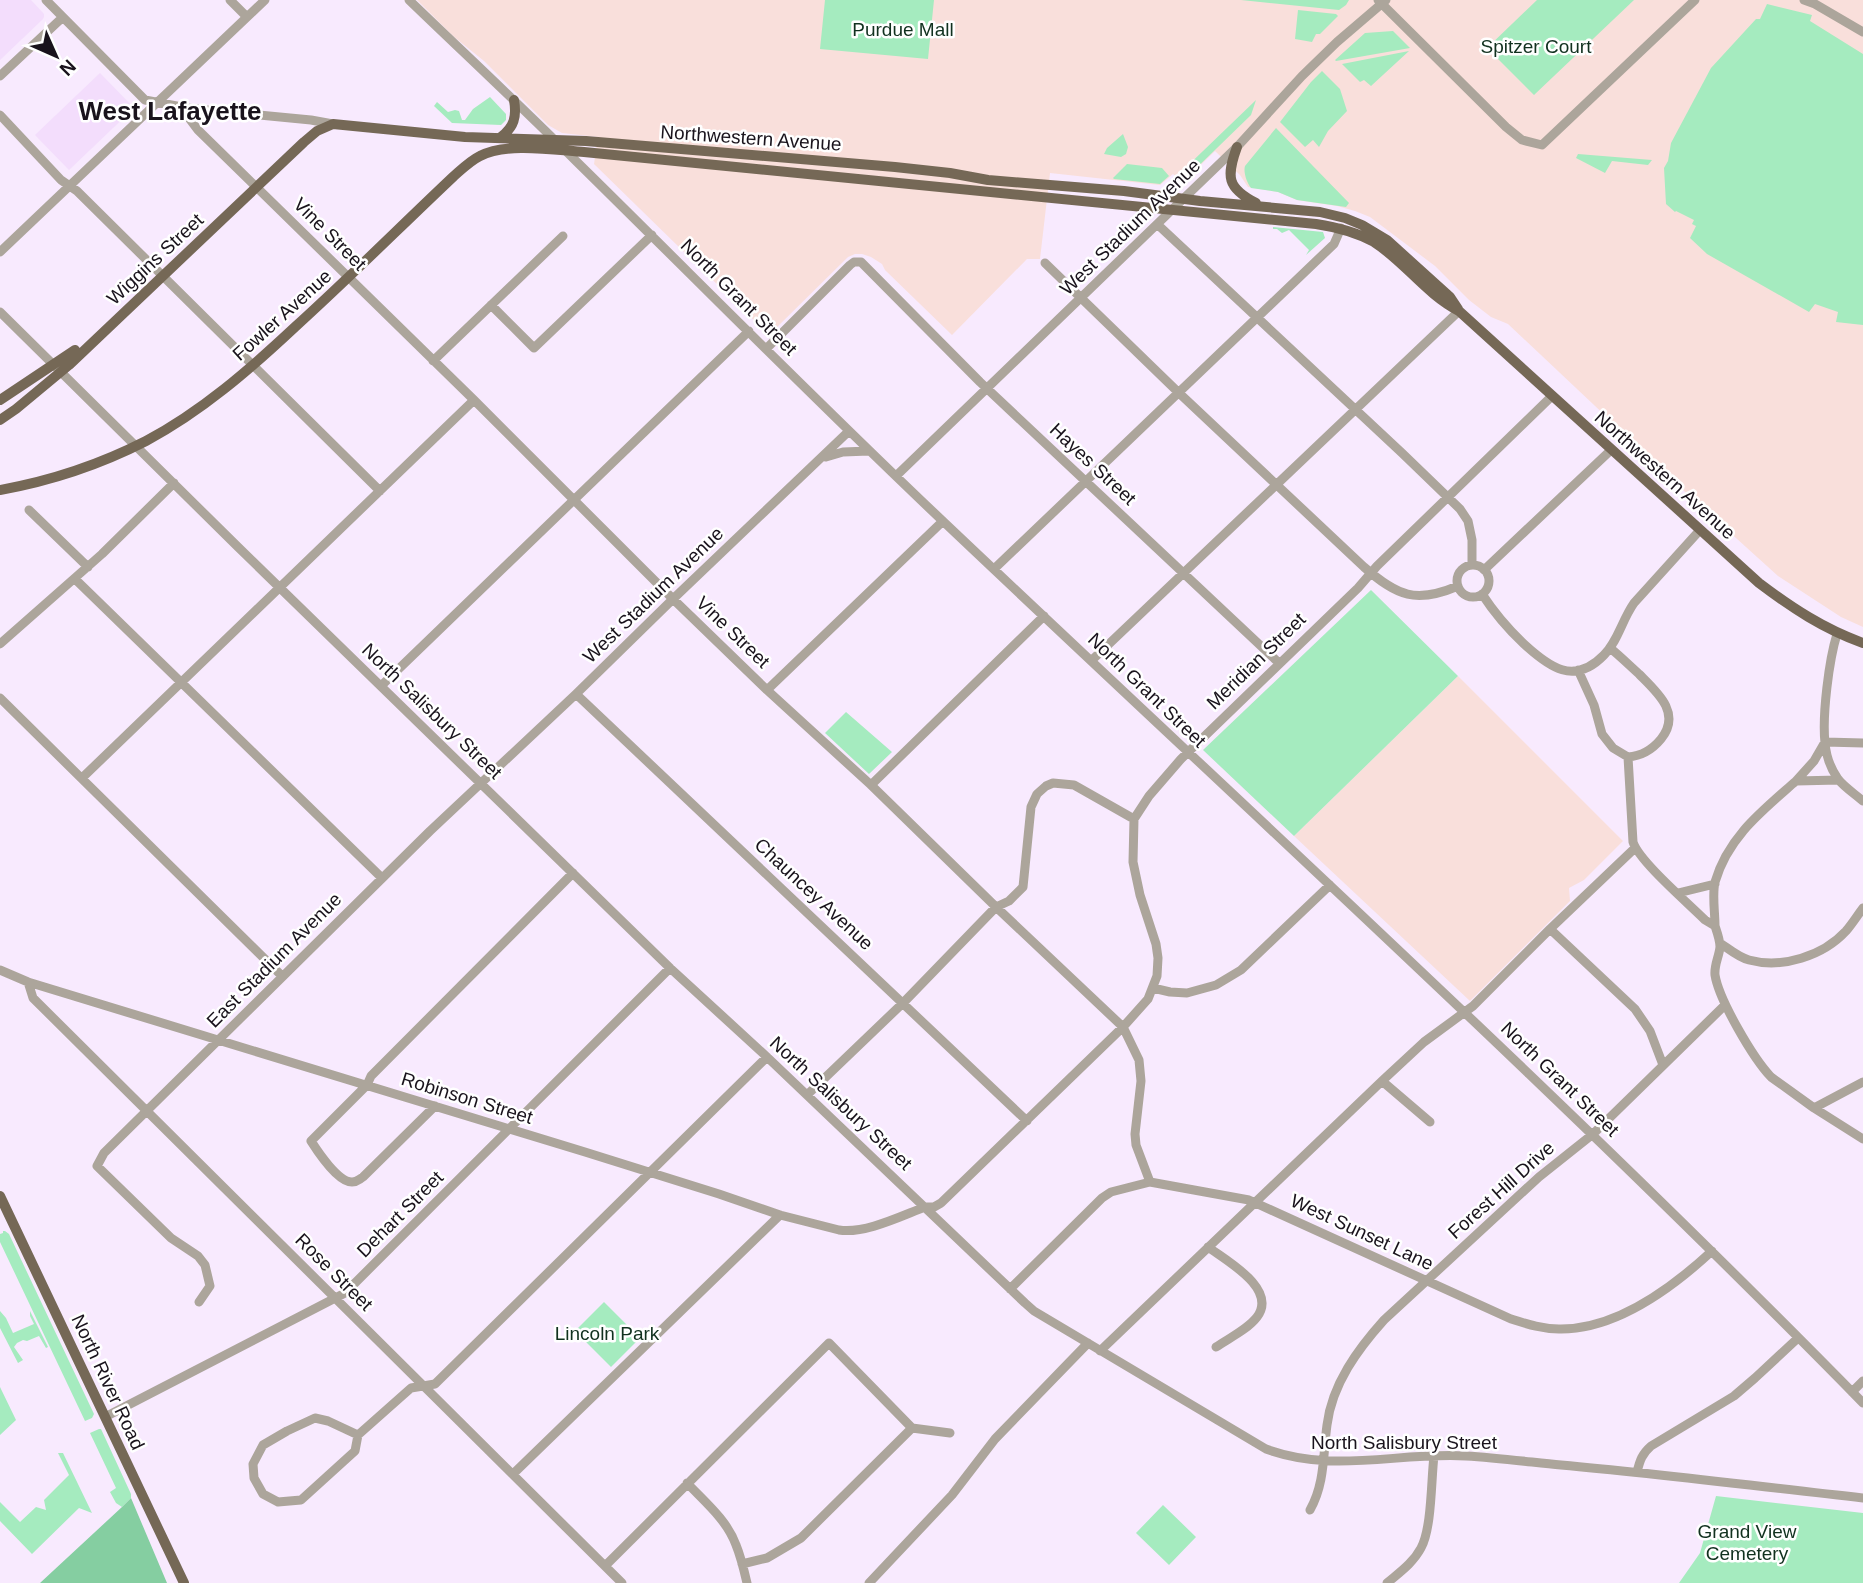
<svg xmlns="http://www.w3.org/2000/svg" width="1863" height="1583" viewBox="0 0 1863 1583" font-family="Helvetica,sans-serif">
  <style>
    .built { fill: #f3ddfc }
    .education { fill: #f9dfdb }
    .green { fill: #a5ebbf }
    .forest { fill: #85cea1 }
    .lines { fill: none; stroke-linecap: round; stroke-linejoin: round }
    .minor { stroke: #aca59b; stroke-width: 9 }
    .major { stroke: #756856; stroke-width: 10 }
    .labels { text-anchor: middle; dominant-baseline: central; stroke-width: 5; stroke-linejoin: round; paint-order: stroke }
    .park-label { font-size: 19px; fill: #11311f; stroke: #fff }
    .street-label { font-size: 19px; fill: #19131c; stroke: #fff }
    .district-label { font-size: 26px; font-weight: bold; fill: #19131c; stroke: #fff }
  </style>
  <rect width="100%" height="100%" fill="#f8eafe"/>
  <path class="built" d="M0 0H31L44 14V17L43 19 0 60Z
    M100 73 134 108 69 170 35 135Z"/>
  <path class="education" d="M417 0H1863V627L1841 617 1778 576 1631 443 1629 438 1508 324 1491 317 1469 300 1435 266 1370 217 1355 211 1337 206 1297 200 1278 192 1248 187 1240 175 1215 151 1182 183 1173 174 1160 185 1050 173 1040 259H1027L952 335 885 270 882 264 871 257 862 254H855L848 257 769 335 594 164 598 137 562 133 548 125 484 61 453 36Z
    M1458 676 1623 841 1584 880 1569 888 1570 901 1470 1001 1294 836Z"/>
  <path class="green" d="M825 0H934L928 59 820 49Z
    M1241 0H1349L1346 5 1339 10Z
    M1537 0H1634L1534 95 1487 48Z
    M1767 4 1812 15 1810 21 1863 54V325L1836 322 1838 312 1815 304 1809 312 1707 254 1690 238 1696 226 1692 224 1694 220 1676 211 1675 212 1666 204 1664 168 1668 161 1671 143 1711 68 1756 19H1760Z
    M1298 10 1336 14 1338 16 1320 34H1316L1312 42 1295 39Z
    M1393 31 1410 48 1336 61 1335 60 1365 33Z
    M1409 51 1371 86 1364 80 1360 82 1342 64Z
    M1322 71 1340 89 1347 111 1328 131 1319 147 1313 140 1305 147 1280 122 1311 82Z
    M490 97 506 114V120L501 125 452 123 434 106 437 102 448 112 455 110 459 111 462 120H465L473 109Z
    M1256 100 1251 115 1182 182 1176 177Z
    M1276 128 1349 203 1346 207 1297 200 1278 192 1251 188C1247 183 1243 172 1245 166Z
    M1123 134 1128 147 1126 154 1121 157 1104 154 1107 148Z
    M1578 154 1652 160 1648 165 1612 161 1605 173 1576 158Z
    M1127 164 1162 168 1169 176 1160 184 1114 179 1113 178Z
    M1273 227 1323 232 1325 238 1306 255 1309 250 1289 230 1282 233 1277 229H1273Z
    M1371 590 1458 676 1294 836 1203 750Z
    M846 712 892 752 869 774 825 733Z
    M3 1231H5L9 1234 94 1414 92 1418 85 1421 0 1242V1234L3 1233Z
    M604 1302 640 1338 611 1367 575 1331Z
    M0 1311 6 1318 13 1333 34 1324 30 1316V1311L48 1347 46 1348 39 1336 27 1341 23 1340 17 1343 14 1347 23 1360 18 1363 0 1328Z
    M0 1387 16 1420 0 1435Z
    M99 1429H101L131 1494V1498L122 1507 116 1503 110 1492 116 1488 90 1433Z
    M58 1453H63L92 1513 79 1508 32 1554 0 1521V1502L20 1522 36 1507 46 1510 44 1500 69 1475Z
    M1716 1496 1863 1513V1583H1679L1700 1553Z
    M1163 1505 1196 1537 1169 1565 1136 1533Z"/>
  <path class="forest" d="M131 1498 167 1583H40L122 1507Z"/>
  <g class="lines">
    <path class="minor" d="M46 0 145 100 187 108 311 120 333 124
      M230 0 247 17
      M409 0C465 54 522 107 577 162 700 283 821 406 947 525 1254 816 1567 1101 1863 1403
      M1378 0 1506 127 1522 140 1542 145 1695 0
      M1804 0 1815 4 1863 32
      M0 76 63 17
      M187 108 189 118 198 130 474 400 673 599 767 690 871 785 996 907 1123 1027 1139 1060 1141 1081 1135 1134 1136 1145 1150 1182
      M0 115 61 180 77 191 380 491
      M1157 224 1402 453 1460 509 1468 521 1472 540V565
      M0 252 265 0
      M1045 263 1179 393 1364 567C1397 596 1416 604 1458 586
      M491 305 534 348 652 235
      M0 312 238 547 670 968 767 1057 1025 1303 1034 1311 1266 1449C1335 1474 1396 1452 1466 1456 1498 1458 1530 1462 1561 1465 1662 1474 1763 1487 1863 1498
      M766 349 850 265 854 262H861L980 382 1279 663
      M433 361 563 236
      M826 457 843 452 869 451
      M896 476 1237 147 1302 76 1337 42 1386 0
      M29 510 88 567
      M1457 581a16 16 0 1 1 32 0a16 16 0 1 1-32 0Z
      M994 569 1334 244 1341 228
      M1484 570 1611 450
      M75 579 382 878
      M1482 594C1495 614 1507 628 1524 644 1549 667 1574 686 1604 655 1618 641 1622 620 1634 603L1700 530
      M1837 634C1829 660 1822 715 1825 743 1826 755 1831 769 1838 779 1844 787 1855 794 1863 801
      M0 644 102 554 174 483
      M1610 648C1620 656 1629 665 1639 674 1657 692 1682 713 1661 739 1652 750 1641 756 1628 757
      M1091 661 1459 311
      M1578 670 1594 705 1602 734 1613 748 1628 757 1633 842C1639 861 1688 903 1705 920L1715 926C1717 932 1720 940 1720 947 1719 957 1714 965 1715 975 1719 1000 1753 1058 1771 1077L1814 1108 1863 1139
      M382 685 749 331
      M767 690 943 521
      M576 694 1027 1121
      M0 698 282 976
      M82 778 474 400
      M1796 781 1814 761 1825 742 1863 743
      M871 785 1044 616
      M1678 893 1715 884
      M1715 926C1715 912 1712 895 1715 882 1728 837 1762 811 1796 781L1839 780
      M1550 929 1635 1009 1650 1031 1663 1065
      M1720 943C1729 949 1738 957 1749 960 1782 969 1823 956 1846 931 1852 924 1857 916 1863 908
      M0 970 28 982 585 1152 719 1194 780 1215 839 1230C865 1234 901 1216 925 1207H934L941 1203 1123 1027 1148 999 1157 976 1158 958 1156 944 1140 895 1133 862 1134 819 1149 796 1181 759 1358 588 1377 566 1552 396
      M28 982 33 998 622 1583
      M1153 988 1170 992 1187 993 1216 985 1241 970 1330 885
      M1382 1081 1430 1122
      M807 1095 904 1002 996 907 1009 901 1023 887 1031 807 1037 794 1046 786 1053 783 1074 785 1134 819
      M435 1106 363 1177C358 1180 357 1182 352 1182 338 1182 318 1152 311 1141L367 1085 371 1076 573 873
      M1814 1108 1863 1082
      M1208 1247C1227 1261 1278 1289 1257 1317 1247 1330 1229 1338 1216 1347
      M1010 1289 1102 1198 1111 1192 1150 1182 1249 1200 1511 1319C1527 1324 1542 1329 1559 1329 1616 1330 1672 1288 1712 1251
      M199 1302 210 1286 205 1265 198 1256 171 1238 97 1166 104 1153 430 831 576 694 673 599 849 431
      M1100 1351 1382 1081 1424 1042 1473 1006 1550 929 1635 848
      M1852 1392 1863 1381
      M105 1417 345 1293 670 968
      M315 1418 328 1421 358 1435 355 1451 301 1500 278 1502 263 1494 254 1478 253 1464 263 1445 287 1431Z
      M358 1435 411 1388 435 1384 767 1057
      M1637 1472C1640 1460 1642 1454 1651 1446L1734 1396 1755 1378 1798 1338
      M513 1474 780 1215
      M687 1483C705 1502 727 1520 736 1545 741 1557 744 1570 747 1583
      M1310 1510C1325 1484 1323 1454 1327 1425 1332 1384 1358 1349 1384 1320L1539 1177 1593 1134 1725 1005
      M742 1564 767 1558 801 1538 912 1428
      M605 1566 829 1343 912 1428 950 1433
      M869 1583 952 1495 995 1439 1088 1343
      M1387 1583C1400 1572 1413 1563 1421 1548 1432 1528 1431 1480 1434 1456"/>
    <path class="major" d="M501 137C514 127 517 117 514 100
      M1237 147C1226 177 1227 188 1256 203
      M0 400 75 350
      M0 420 16 409 69 365 304 142 317 131 333 124 465 137 586 141 895 167 950 173 988 180 1124 191 1200 201 1320 212 1345 218 1362 225 1387 240 1450 297 1458 309
      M0 490C50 481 101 464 146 441 202 411 249 370 295 327 349 278 401 226 454 176 462 169 470 161 480 156 506 142 555 150 584 152L1316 224C1336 227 1356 232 1374 242 1405 262 1426 294 1459 311L1759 583C1792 608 1824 629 1863 643
      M0 1196 184 1583"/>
  </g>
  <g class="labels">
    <g class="park-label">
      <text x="903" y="29">Purdue Mall</text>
      <text x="1536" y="46">Spitzer Court</text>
      <text x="607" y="1333">Lincoln Park</text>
      <text x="1747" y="1531">Grand View<tspan x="1747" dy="22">Cemetery</tspan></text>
    </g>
    <g class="street-label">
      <text transform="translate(751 138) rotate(4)">Northwestern Avenue</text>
      <text transform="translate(1130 227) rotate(-44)">West Stadium Avenue</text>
      <text transform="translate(330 234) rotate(45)">Vine Street</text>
      <text transform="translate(155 259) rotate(-43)">Wiggins Street</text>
      <text transform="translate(739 297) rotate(45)">North Grant Street</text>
      <text transform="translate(282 315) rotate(-42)">Fowler Avenue</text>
      <text transform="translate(1093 464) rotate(43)">Hayes Street</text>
      <text transform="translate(1665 475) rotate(42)">Northwestern Avenue</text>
      <text transform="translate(653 595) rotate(-44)">West Stadium Avenue</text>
      <text transform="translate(733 632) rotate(44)">Vine Street</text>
      <text transform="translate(1256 661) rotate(-44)">Meridian Street</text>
      <text transform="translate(1147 690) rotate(44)">North Grant Street</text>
      <text transform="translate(432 711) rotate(44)">North Salisbury Street</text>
      <text transform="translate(814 894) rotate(43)">Chauncey Avenue</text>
      <text transform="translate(274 960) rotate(-45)">East Stadium Avenue</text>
      <text transform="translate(1560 1079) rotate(44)">North Grant Street</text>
      <text transform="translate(467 1098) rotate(17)">Robinson Street</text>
      <text transform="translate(841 1103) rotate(43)">North Salisbury Street</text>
      <text transform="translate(1501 1190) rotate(-42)">Forest Hill Drive</text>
      <text transform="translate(400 1214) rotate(-45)">Dehart Street</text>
      <text transform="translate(1362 1232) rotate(25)">West Sunset Lane</text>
      <text transform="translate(334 1272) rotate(45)">Rose Street</text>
      <text transform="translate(108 1382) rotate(65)">North River Road</text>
      <text x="1404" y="1442">North Salisbury Street</text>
    </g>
    <g class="district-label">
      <text x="170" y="111">West Lafayette</text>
    </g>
  </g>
  <g transform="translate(56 56) rotate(135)" stroke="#ffffff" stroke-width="5" paint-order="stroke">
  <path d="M0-5L12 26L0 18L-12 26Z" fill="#19131c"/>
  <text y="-10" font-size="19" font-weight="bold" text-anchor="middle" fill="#19131c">N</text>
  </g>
</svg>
